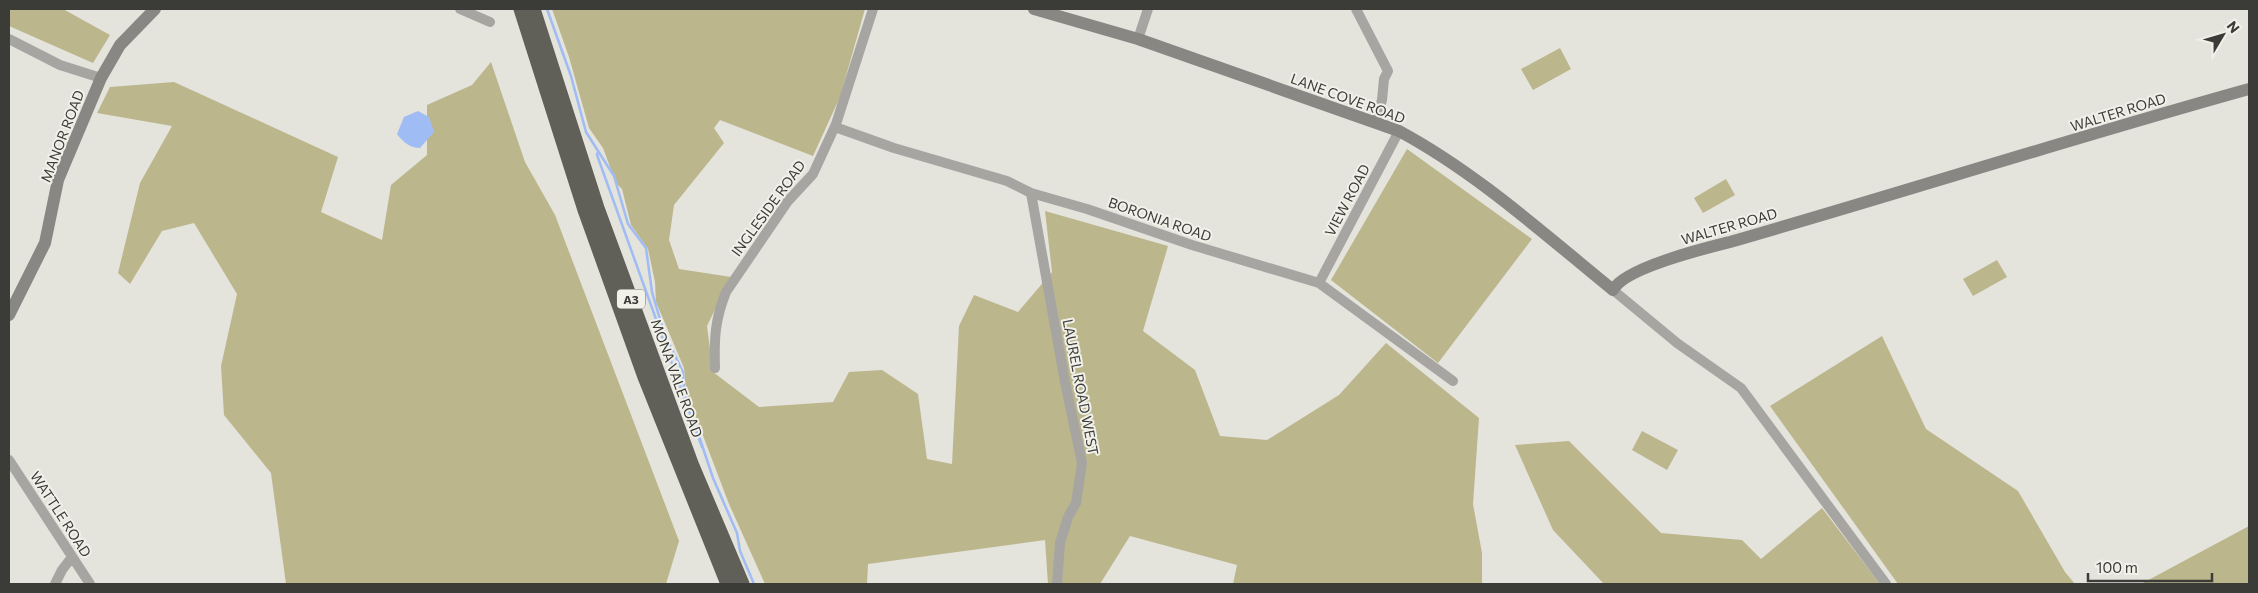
<svg xmlns="http://www.w3.org/2000/svg" width="2258" height="593" viewBox="0 0 2258 593" font-family="Commissioner,sans-serif">
  <style>
    .green { fill: #bcb68d }
    .water { fill: #9fbcf4 }
    .lines { fill: none; stroke-linecap: round; stroke-linejoin: round }
    .stream { stroke: #9fbcf4; stroke-width: 2.5 }
    .street { stroke: #a6a5a2; stroke-width: 10 }
    .secondary { stroke: #888783; stroke-width: 12 }
    .highway { stroke: #606059; stroke-width: 15 }
    .labels { text-anchor: middle; dominant-baseline: central; stroke-width: 4; stroke-linejoin: round; paint-order: stroke }
    .shield { fill: #f1f1e9; stroke: #72726d; stroke-width: 1 }
    .shield-label { font-size: 12px; font-weight: bold; fill: #3b3b38 }
    .street-label { font-size: 14px; fill: #3b3b38; stroke: #f1f1e9 }
  </style>
  <rect width="100%" height="100%" fill="#e4e3dc"/>
  <path class="green" d="M9 9H63L110 35 93 63 9 26Z
    M552 9H865L840 97 813 156 720 120 714 128 724 143 674 205 669 240 679 269 731 277 707 326 713 372 759 407 833 402 849 372 882 370 918 394 927 459 952 464 959 326 974 295 1018 312 1052 272 1045 211 1168 246 1143 331 1195 370 1220 436 1267 440 1339 395 1386 343 1479 418 1473 504 1482 553V584H1233L1237 565 1130 536 1100 584H1048L1045 540 868 564 867 584H765L729 504 686 391 684 368 656 302 655 282 648 249 631 225 622 189 616 183 603 148 589 128 569 57Z
    M1560 48 1571 69 1533 90 1521 69Z
    M491 62 525 162 555 215 679 541 666 584H286L271 473 224 415 221 366 237 294 194 223 162 231 130 284 118 273 140 183 172 126 97 113 110 87 174 82 338 157 321 212 382 240 391 185 427 155V105L472 85Z
    M1407 149 1532 239 1438 363 1331 280Z
    M1726 179 1735 195 1703 213 1694 198Z
    M1997 260 2007 277 1973 296 1963 279Z
    M1882 336 1926 429 2018 491 2065 572 2075 584H1898L1770 406Z
    M1642 431 1678 450 1667 470 1632 450Z
    M1569 441 1661 533 1742 540 1761 559 1822 508 1880 584H1604L1553 530 1515 445Z
    M2249 526V584H2141Z"/>
  <path class="water" d="M418 111 429 117 434 132 420 148C410 148 403 142 397 134L404 117Z"/>
  <g class="lines">
    <path class="stream" d="M547 9 571 76 586 132 614 176 628 224 646 248 652 292 664 333 683 372 684 391 713 478 737 533 740 551 754 584
      M598 152 597 155 702 447"/>
    <path class="street" d="M460 9 490 22
      M1356 9 1388 71 1384 79 1382 100 1375 123
      M9 39 60 65 101 78
      M1138 39 1148 9
      M835 127 894 148 1007 181 1031 193 1087 209 1192 245 1319 283 1453 381
      M1031 193 1065 382 1082 463 1076 503 1068 517 1060 543 1057 584
      M1319 283 1399 131
      M1613 290 1677 343 1741 388 1886 584
      M715 368C714 339 715 319 726 292L788 201 813 174 836 124 873 9
      M9 460 90 584
      M55 584 62 570 72 557"/>
    <path class="secondary" d="M1034 9 1138 39 1399 131C1477 173 1544 234 1613 290 1624 268 1706 248 1730 242 1904 192 2076 137 2249 89
      M9 315 45 243 58 180 101 78 120 45 155 9"/>
    <path class="highway" d="M521 9 585 210 645 377 728 584
      M533 9 597 208 692 466 742 584"/>
  </g>
  <g class="labels">
    <rect class="shield" x="617" y="289.5" width="28" height="19" rx="4"/>
    <g class="shield-label">
      <text x="631" y="299">A3</text>
    </g>
    <g class="street-label">
      <text transform="translate(1348 98) rotate(20)">LANE COVE ROAD</text>
      <text transform="translate(2118 112) rotate(-17)">WALTER ROAD</text>
      <text transform="translate(62 136) rotate(-69)">MANOR ROAD</text>
      <text transform="translate(1347 200) rotate(-62)">VIEW ROAD</text>
      <text transform="translate(768 208) rotate(-54)">INGLESIDE ROAD</text>
      <text transform="translate(1160 219) rotate(19)">BORONIA ROAD</text>
      <text transform="translate(1729 226) rotate(-16)">WALTER ROAD</text>
      <text transform="translate(677 378) rotate(70)">MONA VALE ROAD</text>
      <text transform="translate(1081 387) rotate(79)">LAUREL ROAD WEST</text>
      <text transform="translate(61 514) rotate(57)">WATTLE ROAD</text>
    </g>
  </g>
  <rect width="2258" height="593" fill="none" stroke="#3b3b38" stroke-width="20"/>
  <g transform="translate(2223 35) rotate(52)" stroke="#f1f1e9" stroke-width="4" paint-order="stroke">
  <path d="M0-4L9 19L0 12L-9 19Z" fill="#3b3b38"/>
  <text y="-8" font-size="14" font-weight="bold" text-anchor="middle" fill="#3b3b38">N</text>
  </g>
  <path d="M2088 573v8h124v-8" fill="none" stroke="#3b3b38" stroke-width="2.5"/>
  <text x="2096" y="573" font-size="15" fill="#3b3b38" stroke="#f1f1e9" stroke-width="4" paint-order="stroke">100 m</text>
</svg>
